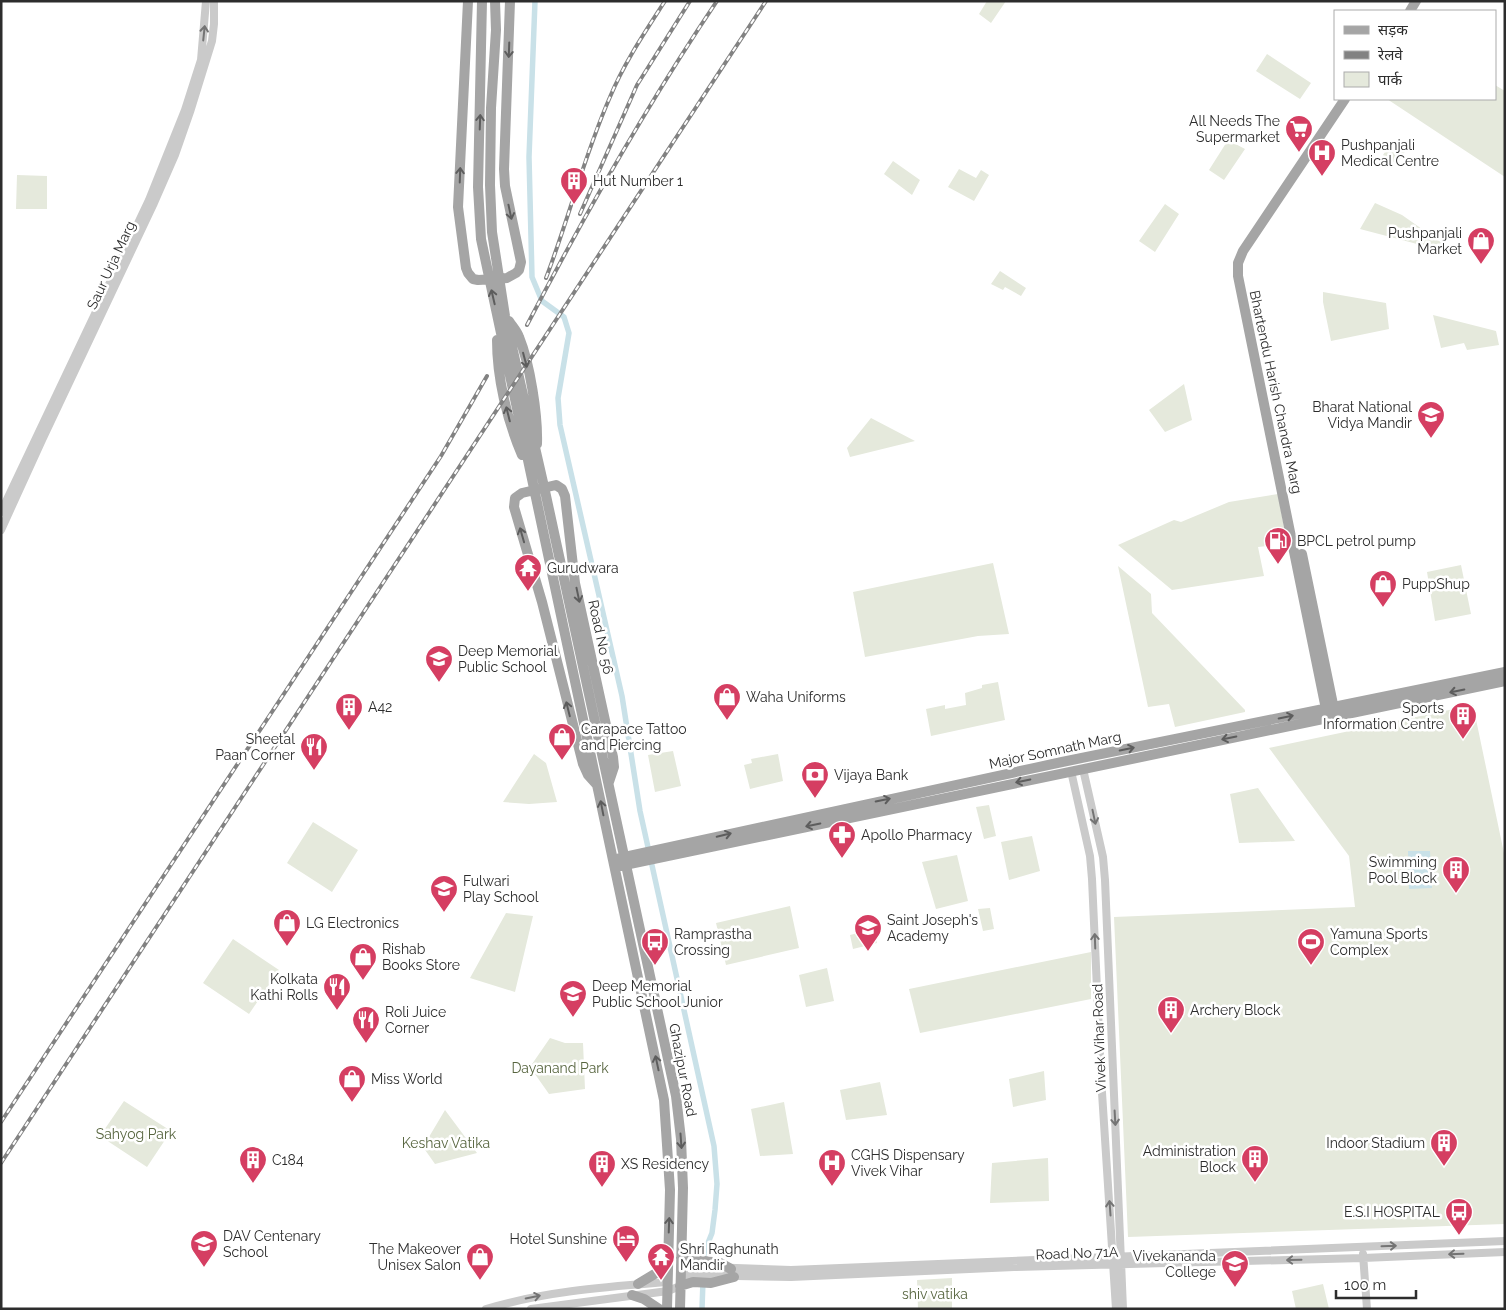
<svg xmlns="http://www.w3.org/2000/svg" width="1506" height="1310" viewBox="0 0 1506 1310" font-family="Raleway,'Noto Sans Devanagari',sans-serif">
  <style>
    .green { fill: #e5e9dc }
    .water { fill: #c9e1e8 }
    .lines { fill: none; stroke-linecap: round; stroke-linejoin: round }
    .canal { stroke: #c9e1e8; stroke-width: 5.5 }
    .minor { stroke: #cacaca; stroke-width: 8 }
    .major { stroke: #a5a5a5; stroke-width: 10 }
    .rail-casing { stroke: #828282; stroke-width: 4 }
    .rail { stroke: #fff; stroke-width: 2; stroke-dasharray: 5.5; stroke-linecap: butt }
    .oneway { stroke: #747474 }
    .oneway2 { stroke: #5d5d5d }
    .labels { text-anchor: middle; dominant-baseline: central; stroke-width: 5; stroke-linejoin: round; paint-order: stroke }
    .poi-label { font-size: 14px; fill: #2d2d2d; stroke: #fff; text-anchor: start }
    .street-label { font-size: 14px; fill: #2d2d2d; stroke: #fff }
    .park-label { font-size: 14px; fill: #57653f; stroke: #fff }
  </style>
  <rect width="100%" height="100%" fill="#fff"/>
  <path class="green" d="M987 1H1006L991 23 979 14Z
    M1267 54 1311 83 1300 99 1256 71Z
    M1495 85 1505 91V177L1387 99H1495Z
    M1228 140 1245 149 1224 180 1209 170Z
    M1392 141 1406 150 1397 164 1383 155Z
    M893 161 920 180 912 195 884 174Z
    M959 169 976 178 981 170 989 175 974 201 948 187Z
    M17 175 47 176V209H16Z
    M1375 203 1402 215 1459 255 1360 229Z
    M1165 204 1179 214 1155 252 1139 241Z
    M1000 271 1026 288 1021 296 1005 287 1003 290 991 284Z
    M1323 292 1386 303 1389 329 1331 341 1323 302Z
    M1433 315 1496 331 1499 345 1467 350 1464 343 1441 348Z
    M1184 384 1192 420 1165 432 1149 410Z
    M871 418 915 441 850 457 847 448Z
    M1278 494 1285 533 1284 544 1258 547 1264 576 1172 590 1118 545 1174 520 1181 522 1229 502Z
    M993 563 1009 634 978 636 865 657 853 592Z
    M1461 565 1471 614 1435 621 1427 572Z
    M1118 566 1151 594 1152 613 1245 710V712L1175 727 1169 704 1148 707Z
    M998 682 1005 720 931 736 926 709 945 705V709L966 705 965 693 982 688V685Z
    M1473 705 1505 858V1224L1128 1237 1114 917 1355 907 1349 856 1269 748Z
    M673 751 681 786 655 792 648 755Z
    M534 754 546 763 557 802 529 804 503 802Z
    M778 754 783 781 750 789 744 765 752 763 751 759Z
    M1258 788 1295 841 1239 843 1230 794Z
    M989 805 996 836 984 839 976 807Z
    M313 822 358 850 332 892 287 863Z
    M1032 836 1040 871 1009 880 1001 842Z
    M957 855 968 901 936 909 922 862Z
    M790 906 799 948 726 965 716 923Z
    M990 908 994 929 983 931 978 909Z
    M506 913 533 916 515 992 470 978Z
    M874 929 877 943 853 949 850 935Z
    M233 939 279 970 249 1014 203 983Z
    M1091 952V999L920 1033 909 989Z
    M827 968 834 1001 806 1007 799 975Z
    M550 1038 565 1043H583L585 1089 549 1094 530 1067Z
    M1044 1071 1046 1100 1013 1107 1009 1079Z
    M880 1082 887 1115 846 1120 840 1090Z
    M124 1101 171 1131 147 1167 100 1136Z
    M784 1102 793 1154 760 1156 751 1109Z
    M445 1110 477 1153 435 1164 423 1147Z
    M1048 1158 1049 1201 990 1203 992 1163Z
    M952 1278V1309H918L917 1280Z
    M1323 1284 1329 1309H1296L1292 1291Z"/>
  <path class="water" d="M1430 851 1432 888 1409 889 1408 851Z"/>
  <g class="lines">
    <path class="canal" d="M535 1 529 157 532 277 542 301 564 317 569 333 558 398 560 425 622 696 640 811 714 1146 717 1184 715 1210 712 1233 704 1253 702 1309"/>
    <path class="minor" d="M1 512 149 200 185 110 201 60 206 1
      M1 530 42 440 154 203 175 155 190 112 212 41 214 24V1
      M1083 769 1103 857 1105 880 1123 1309
      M1071 771 1090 856 1092 879 1101 1077 1116 1309
      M1363 1254 1367 1309
      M680 1266 791 1270 1505 1241
      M680 1275 791 1277 1014 1267 1363 1258 1505 1252
      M486 1309C546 1291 606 1287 668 1282
      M531 1309 668 1291 680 1286"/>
    <path class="major" d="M468 1 458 207 466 268 468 273 473 279 478 280 496 279 507 278 516 273 519 270 521 262 505 186 504 169 510 1
      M482 1 478 187 481 239 664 1100 670 1190 667 1309
      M495 1 496 30 491 108 490 185 492 232 505 316 545 491 676 1096 681 1139 683 1188 680 1309
      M1410 11 1416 1
      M509 321C512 326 517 331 519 337 530 364 538 415 537 444
      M497 340C497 378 507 420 522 455
      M1302 554 1335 714
      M1327 714 1238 276V263L1243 251 1345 99
      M597 785 588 775 583 764 542 602 514 507 515 498 522 493 556 485 562 489 565 496 575 583 613 757 614 767 609 782
      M620 858 1062 762 1505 672
      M620 866 1505 681
      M681 1258 720 1263 731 1269
      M638 1284 668 1266
      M680 1286 693 1282 711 1283 734 1277
      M632 1295 644 1299 659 1309"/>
    <defs>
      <path id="rail" d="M580 214 637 85 690 1
        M546 278C569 218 584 156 610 97 624 63 645 32 665 1
        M527 325C585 214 647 105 717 1
        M1 1122 441 456 487 376
        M1 1163 766 1"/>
    </defs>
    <use href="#rail" class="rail-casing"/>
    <use href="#rail" class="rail"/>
  </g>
  <defs><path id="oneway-shaft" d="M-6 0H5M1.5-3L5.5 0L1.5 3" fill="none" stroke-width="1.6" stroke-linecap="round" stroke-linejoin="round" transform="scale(1.25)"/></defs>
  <g class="oneway">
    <use href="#oneway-shaft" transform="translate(204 33) rotate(-84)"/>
    <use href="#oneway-shaft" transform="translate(1094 817) rotate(78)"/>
    <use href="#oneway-shaft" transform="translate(1095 941) rotate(-92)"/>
    <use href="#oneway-shaft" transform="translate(1115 1118) rotate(87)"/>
    <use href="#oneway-shaft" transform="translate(1110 1208) rotate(-94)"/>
    <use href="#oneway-shaft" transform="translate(1389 1246) rotate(-2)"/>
    <use href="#oneway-shaft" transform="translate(1456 1254) rotate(178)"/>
    <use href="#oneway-shaft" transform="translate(1294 1260) rotate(179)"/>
    <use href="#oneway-shaft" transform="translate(533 1297) rotate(-11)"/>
  </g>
  <g class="oneway2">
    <use href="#oneway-shaft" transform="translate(509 50) rotate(92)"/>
    <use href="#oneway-shaft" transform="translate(480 122) rotate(-88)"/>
    <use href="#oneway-shaft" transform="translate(460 175) rotate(-88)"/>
    <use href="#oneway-shaft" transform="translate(510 212) rotate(78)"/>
    <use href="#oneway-shaft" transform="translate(493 297) rotate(-103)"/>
    <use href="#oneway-shaft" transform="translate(525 360) rotate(75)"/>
    <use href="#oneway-shaft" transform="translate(508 414) rotate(-104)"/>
    <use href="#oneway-shaft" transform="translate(522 535) rotate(-106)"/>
    <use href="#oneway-shaft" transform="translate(578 595) rotate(78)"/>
    <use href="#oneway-shaft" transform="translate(1457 691) rotate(168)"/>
    <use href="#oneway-shaft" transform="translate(568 709) rotate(-104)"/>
    <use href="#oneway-shaft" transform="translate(1286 717) rotate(-12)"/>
    <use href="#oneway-shaft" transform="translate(1229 738) rotate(168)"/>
    <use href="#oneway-shaft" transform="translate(1127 749) rotate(-12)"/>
    <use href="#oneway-shaft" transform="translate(1023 781) rotate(168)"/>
    <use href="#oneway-shaft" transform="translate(883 800) rotate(-12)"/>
    <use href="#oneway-shaft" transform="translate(602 808) rotate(-101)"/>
    <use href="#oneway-shaft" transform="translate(813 825) rotate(168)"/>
    <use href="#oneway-shaft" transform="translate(724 835) rotate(-13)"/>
    <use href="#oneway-shaft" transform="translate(657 1063) rotate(-102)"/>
    <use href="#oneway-shaft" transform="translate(681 1141) rotate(86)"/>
    <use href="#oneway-shaft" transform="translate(669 1225) rotate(-88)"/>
  </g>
  <defs>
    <symbol id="supermarket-pin" viewBox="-11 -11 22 30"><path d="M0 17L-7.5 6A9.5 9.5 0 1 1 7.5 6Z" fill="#d53e62" stroke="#fff"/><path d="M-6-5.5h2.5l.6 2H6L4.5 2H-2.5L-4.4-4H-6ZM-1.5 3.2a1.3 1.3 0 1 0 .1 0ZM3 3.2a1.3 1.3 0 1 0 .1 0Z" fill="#fff"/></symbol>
    <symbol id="hospital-pin" viewBox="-11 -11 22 30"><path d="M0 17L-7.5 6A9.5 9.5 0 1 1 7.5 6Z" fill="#d53e62" stroke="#fff"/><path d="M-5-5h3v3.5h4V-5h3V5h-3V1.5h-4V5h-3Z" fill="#fff"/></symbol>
    <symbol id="building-pin" viewBox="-11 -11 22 30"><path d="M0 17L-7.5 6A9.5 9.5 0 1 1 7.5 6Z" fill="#d53e62" stroke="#fff"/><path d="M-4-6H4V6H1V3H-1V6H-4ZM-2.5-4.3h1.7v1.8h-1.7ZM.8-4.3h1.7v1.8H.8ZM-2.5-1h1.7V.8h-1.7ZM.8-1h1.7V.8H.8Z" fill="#fff"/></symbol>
    <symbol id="shop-pin" viewBox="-11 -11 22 30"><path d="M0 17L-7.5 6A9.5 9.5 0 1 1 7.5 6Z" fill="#d53e62" stroke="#fff"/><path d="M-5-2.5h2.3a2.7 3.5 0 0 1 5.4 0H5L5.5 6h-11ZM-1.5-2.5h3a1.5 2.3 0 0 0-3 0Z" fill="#fff"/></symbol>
    <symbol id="school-pin" viewBox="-11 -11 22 30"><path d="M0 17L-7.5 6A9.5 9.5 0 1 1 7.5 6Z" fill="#d53e62" stroke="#fff"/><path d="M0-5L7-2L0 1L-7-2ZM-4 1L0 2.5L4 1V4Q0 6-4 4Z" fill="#fff"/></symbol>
    <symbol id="fuel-pin" viewBox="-11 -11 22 30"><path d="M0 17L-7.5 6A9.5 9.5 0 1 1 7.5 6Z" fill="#d53e62" stroke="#fff"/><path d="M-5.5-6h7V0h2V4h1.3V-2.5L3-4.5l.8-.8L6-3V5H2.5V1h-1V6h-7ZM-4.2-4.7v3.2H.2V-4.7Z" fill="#fff"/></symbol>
    <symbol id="temple-pin" viewBox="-11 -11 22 30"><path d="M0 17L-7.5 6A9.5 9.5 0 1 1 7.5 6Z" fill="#d53e62" stroke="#fff"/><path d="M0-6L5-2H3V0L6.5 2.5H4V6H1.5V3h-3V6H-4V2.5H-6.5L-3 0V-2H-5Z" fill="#fff"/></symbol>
    <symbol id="restaurant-pin" viewBox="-11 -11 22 30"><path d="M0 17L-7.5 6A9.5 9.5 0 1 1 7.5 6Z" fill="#d53e62" stroke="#fff"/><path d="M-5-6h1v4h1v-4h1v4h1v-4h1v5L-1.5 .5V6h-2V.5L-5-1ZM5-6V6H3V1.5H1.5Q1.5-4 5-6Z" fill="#fff"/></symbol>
    <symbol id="bank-pin" viewBox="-11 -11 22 30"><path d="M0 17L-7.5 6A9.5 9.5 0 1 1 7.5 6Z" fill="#d53e62" stroke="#fff"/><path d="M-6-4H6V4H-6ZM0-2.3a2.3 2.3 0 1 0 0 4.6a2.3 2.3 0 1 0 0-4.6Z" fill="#fff"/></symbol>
    <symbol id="pharmacy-pin" viewBox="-11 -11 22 30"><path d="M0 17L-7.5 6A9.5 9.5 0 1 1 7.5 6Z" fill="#d53e62" stroke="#fff"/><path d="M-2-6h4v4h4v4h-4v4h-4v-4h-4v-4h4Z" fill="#fff"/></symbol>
    <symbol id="bus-pin" viewBox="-11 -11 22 30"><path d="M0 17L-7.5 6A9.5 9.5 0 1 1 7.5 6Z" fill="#d53e62" stroke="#fff"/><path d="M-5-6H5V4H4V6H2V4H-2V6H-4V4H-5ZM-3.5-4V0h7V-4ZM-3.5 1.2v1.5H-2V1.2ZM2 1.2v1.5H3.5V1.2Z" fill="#fff"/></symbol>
    <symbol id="stadium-pin" viewBox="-11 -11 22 30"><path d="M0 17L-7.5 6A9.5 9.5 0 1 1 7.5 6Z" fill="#d53e62" stroke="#fff"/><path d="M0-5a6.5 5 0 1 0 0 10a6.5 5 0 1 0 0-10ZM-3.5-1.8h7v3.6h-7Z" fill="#fff"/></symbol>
    <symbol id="hotel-pin" viewBox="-11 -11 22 30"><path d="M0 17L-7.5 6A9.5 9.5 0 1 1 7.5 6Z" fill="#d53e62" stroke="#fff"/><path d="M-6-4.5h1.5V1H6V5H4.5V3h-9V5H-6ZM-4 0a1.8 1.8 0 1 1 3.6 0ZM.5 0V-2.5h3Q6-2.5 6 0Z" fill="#fff"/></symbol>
    <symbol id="university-pin" viewBox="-11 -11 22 30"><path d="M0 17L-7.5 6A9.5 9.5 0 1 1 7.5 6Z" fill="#d53e62" stroke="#fff"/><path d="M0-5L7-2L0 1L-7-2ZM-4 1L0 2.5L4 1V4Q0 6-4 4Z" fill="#fff"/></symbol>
  </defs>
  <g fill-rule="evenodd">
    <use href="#supermarket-pin" x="1283" y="113" width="32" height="43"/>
    <use href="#hospital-pin" x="1306" y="137" width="32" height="43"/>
    <use href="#building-pin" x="558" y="165" width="32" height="43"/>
    <use href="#shop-pin" x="1465" y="225" width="32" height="43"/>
    <use href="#school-pin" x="1415" y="399" width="32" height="43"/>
    <use href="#fuel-pin" x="1262" y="525" width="32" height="43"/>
    <use href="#temple-pin" x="512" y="552" width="32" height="43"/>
    <use href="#shop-pin" x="1367" y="568" width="32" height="43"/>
    <use href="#school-pin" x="423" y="643" width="32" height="43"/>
    <use href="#shop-pin" x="711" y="681" width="32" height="43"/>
    <use href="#building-pin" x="333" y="691" width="32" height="43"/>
    <use href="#building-pin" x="1447" y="700" width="32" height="43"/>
    <use href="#shop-pin" x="546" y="721" width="32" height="43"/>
    <use href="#restaurant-pin" x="298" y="731" width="32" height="43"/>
    <use href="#bank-pin" x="799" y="759" width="32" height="43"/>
    <use href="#pharmacy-pin" x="826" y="819" width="32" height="43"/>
    <use href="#building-pin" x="1440" y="854" width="32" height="43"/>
    <use href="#school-pin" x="428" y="873" width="32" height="43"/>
    <use href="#shop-pin" x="271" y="907" width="32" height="43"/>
    <use href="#school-pin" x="852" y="912" width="32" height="43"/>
    <use href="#bus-pin" x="639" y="926" width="32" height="43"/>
    <use href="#stadium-pin" x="1295" y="926" width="32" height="43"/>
    <use href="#shop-pin" x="347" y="941" width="32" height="43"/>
    <use href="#restaurant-pin" x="321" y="971" width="32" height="43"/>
    <use href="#school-pin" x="557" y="978" width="32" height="43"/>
    <use href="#building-pin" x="1155" y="994" width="32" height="43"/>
    <use href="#restaurant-pin" x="350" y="1004" width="32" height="43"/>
    <use href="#shop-pin" x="336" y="1063" width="32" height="43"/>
    <use href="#building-pin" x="1428" y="1127" width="32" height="43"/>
    <use href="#building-pin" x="1239" y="1143" width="32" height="43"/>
    <use href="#building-pin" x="237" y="1144" width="32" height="43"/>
    <use href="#hospital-pin" x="816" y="1147" width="32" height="43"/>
    <use href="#building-pin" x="586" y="1148" width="32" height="43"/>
    <use href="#bus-pin" x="1443" y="1196" width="32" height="43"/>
    <use href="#hotel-pin" x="610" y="1223" width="32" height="43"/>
    <use href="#school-pin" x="188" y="1228" width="32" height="43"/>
    <use href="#shop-pin" x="464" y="1241" width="32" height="43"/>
    <use href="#temple-pin" x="645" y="1241" width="32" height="43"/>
    <use href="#university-pin" x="1219" y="1248" width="32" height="43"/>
  </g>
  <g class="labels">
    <g class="poi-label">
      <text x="1280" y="121" text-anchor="end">All Needs The<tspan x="1280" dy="16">Supermarket</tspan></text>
      <text x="1341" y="145">Pushpanjali<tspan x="1341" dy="16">Medical Centre</tspan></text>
      <text x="593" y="181">Hut Number 1</text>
      <text x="1462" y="233" text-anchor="end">Pushpanjali<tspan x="1462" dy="16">Market</tspan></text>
      <text x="1412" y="407" text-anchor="end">Bharat National<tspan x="1412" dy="16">Vidya Mandir</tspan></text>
      <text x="1297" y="541">BPCL petrol pump</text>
      <text x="547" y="568">Gurudwara</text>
      <text x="1402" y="584">PuppShup</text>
      <text x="458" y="651">Deep Memorial<tspan x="458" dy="16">Public School</tspan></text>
      <text x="746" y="697">Waha Uniforms</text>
      <text x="368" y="707">A42</text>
      <text x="1444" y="708" text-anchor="end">Sports<tspan x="1444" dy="16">Information Centre</tspan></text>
      <text x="581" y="729">Carapace Tattoo<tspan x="581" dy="16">and Piercing</tspan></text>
      <text x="295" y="739" text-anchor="end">Sheetal<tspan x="295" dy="16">Paan Corner</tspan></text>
      <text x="834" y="775">Vijaya Bank</text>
      <text x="861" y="835">Apollo Pharmacy</text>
      <text x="1437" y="862" text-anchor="end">Swimming<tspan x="1437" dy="16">Pool Block</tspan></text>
      <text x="463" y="881">Fulwari<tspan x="463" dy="16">Play School</tspan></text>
      <text x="887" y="920">Saint Joseph's<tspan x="887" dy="16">Academy</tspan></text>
      <text x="306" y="923">LG Electronics</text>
      <text x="674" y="934">Ramprastha<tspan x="674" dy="16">Crossing</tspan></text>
      <text x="1330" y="934">Yamuna Sports<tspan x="1330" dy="16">Complex</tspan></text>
      <text x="382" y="949">Rishab<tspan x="382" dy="16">Books Store</tspan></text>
      <text x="318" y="979" text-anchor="end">Kolkata<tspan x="318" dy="16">Kathi Rolls</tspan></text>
      <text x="592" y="986">Deep Memorial<tspan x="592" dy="16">Public School Junior</tspan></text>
      <text x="1190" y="1010">Archery Block</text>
      <text x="385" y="1012">Roli Juice<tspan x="385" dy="16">Corner</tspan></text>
      <text x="371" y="1079">Miss World</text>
      <text x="1425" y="1143" text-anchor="end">Indoor Stadium</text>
      <text x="1236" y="1151" text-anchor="end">Administration<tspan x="1236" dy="16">Block</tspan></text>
      <text x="851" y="1155">CGHS Dispensary<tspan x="851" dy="16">Vivek Vihar</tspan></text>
      <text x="272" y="1160">C184</text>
      <text x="621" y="1164">XS Residency</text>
      <text x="1440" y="1212" text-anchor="end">E.S.I HOSPITAL</text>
      <text x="223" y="1236">DAV Centenary<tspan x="223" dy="16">School</tspan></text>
      <text x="607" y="1239" text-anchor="end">Hotel Sunshine</text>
      <text x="461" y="1249" text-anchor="end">The Makeover<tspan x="461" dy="16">Unisex Salon</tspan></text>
      <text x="680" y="1249">Shri Raghunath<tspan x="680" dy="16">Mandir</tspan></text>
      <text x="1216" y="1256" text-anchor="end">Vivekananda<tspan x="1216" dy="16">College</tspan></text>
    </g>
    <g class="street-label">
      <text transform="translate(111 265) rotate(-65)">Saur Urja Marg</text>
      <text transform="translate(1276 392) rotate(78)">Bhartendu Harish Chandra Marg</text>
      <text transform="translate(601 637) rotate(78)">Road No 56</text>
      <text transform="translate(1055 750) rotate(-12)">Major Somnath Marg</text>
      <text transform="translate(1099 1038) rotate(-92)">Vivek Vihar Road</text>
      <text transform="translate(683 1070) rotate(79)">Ghazipur Road</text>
      <text transform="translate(1077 1253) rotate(-2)">Road No 71A</text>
    </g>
    <g class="park-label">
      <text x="560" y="1068">Dayanand Park</text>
      <text x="136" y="1134">Sahyog Park</text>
      <text x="446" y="1143">Keshav Vatika</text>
      <text x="935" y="1294">shiv vatika</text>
    </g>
  </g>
  <rect width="1506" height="1310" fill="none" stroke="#2d2d2d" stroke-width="5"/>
  <rect x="1334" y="10" width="162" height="90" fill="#ffffff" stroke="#ababab"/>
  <rect x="1344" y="26" width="25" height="8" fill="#a5a5a5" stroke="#ababab"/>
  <text x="1378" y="35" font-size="15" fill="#2d2d2d">सड़क</text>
  <rect x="1344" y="51" width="25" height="8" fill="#828282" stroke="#ababab"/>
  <text x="1378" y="60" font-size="15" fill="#2d2d2d">रेलवे</text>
  <rect x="1344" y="72" width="25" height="15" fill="#e5e9dc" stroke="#ababab"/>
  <text x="1378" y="85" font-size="15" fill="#2d2d2d">पार्क</text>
  <path d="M1336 1290v8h80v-8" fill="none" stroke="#2d2d2d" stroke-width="2.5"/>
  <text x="1344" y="1290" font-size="15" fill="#2d2d2d" stroke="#ffffff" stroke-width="4" paint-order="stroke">100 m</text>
</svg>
